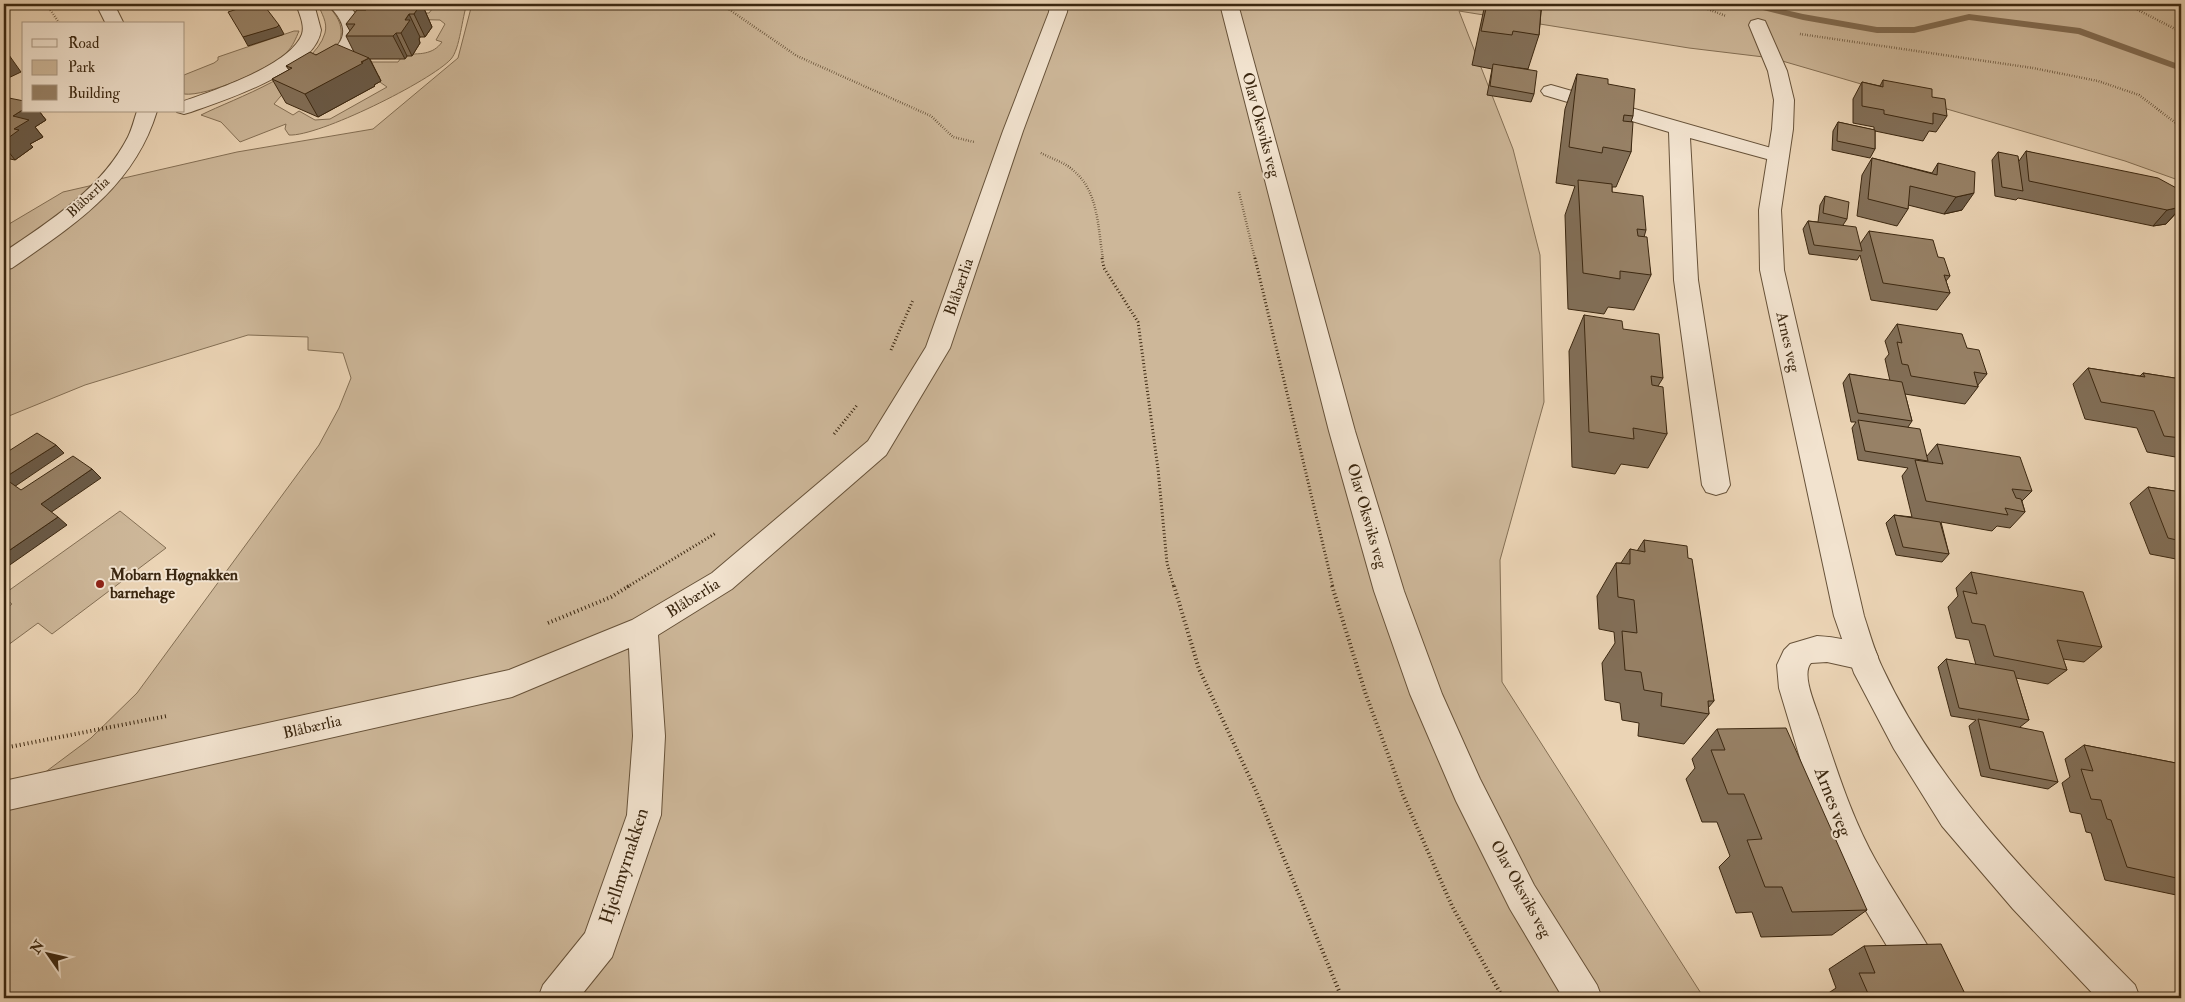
<svg xmlns="http://www.w3.org/2000/svg" width="2185" height="1002" viewBox="0 0 2185 1002" font-family="'IM FELL Double Pica',serif">
  <style>
    .green { fill: #cdb799; stroke: #846f54 }
    .lines { fill: none; stroke-linecap: round; stroke-linejoin: round }
    .stream { fill: #816b51; fill-rule: evenodd }
    .service-casing { stroke: #675239; stroke-width: 2 }
    .minor-casing { stroke: #675239; stroke-width: 2 }
    .tertiary-casing { stroke: #675239; stroke-width: 2 }
    .path-far2 { stroke: #3b2710; stroke-width: 2.5; stroke-dasharray: 0.5 2; stroke-linecap: butt }
    .path-far1 { stroke: #3b2710; stroke-width: 3; stroke-dasharray: 1 2.5; stroke-linecap: butt }
    .path { stroke: #3b2710; stroke-width: 4; stroke-dasharray: 1 3; stroke-linecap: butt }
    .service { fill: #f2e3cf; fill-rule: evenodd }
    .minor { fill: #f2e3cf; fill-rule: evenodd }
    .tertiary { fill: #f2e3cf; fill-rule: evenodd }
    .wall { fill: #826f58; stroke: #3b2710 }
    .shaded-wall { fill: #6a5a47; stroke: #3b2710 }
    .building { fill: #978166; stroke: #3b2710 }
    .poi-dot { fill: #8f2418; stroke: #f2e3cf; stroke-width: 2 }
    .labels { text-anchor: middle; dominant-baseline: central; stroke-width: 4; stroke-linejoin: round; paint-order: stroke }
    .far-street-label { font-size: 14px; fill: #3b2710; stroke: #f2e3cf }
    .street-label { font-size: 16px; fill: #3b2710; stroke: #f2e3cf }
    .poi-label { font-size: 16px; font-weight: bold; fill: #3b2710; stroke: #f2e3cf; text-anchor: start }
    .near-street-label { font-size: 19px; fill: #3b2710; stroke: #f2e3cf }
  </style>
  <rect width="100%" height="100%" fill="#ebd4b5"/>
  <filter id="stains"><feTurbulence type="fractalNoise" baseFrequency=".004" numOctaves="4"/><feColorMatrix values="0 0 0 0 .2 0 0 0 0 .09 0 0 0 0 .02 0 0 0 .5 -.17"/></filter>
  <radialGradient id="worn" r=".72"><stop offset=".6" stop-color="#630" stop-opacity="0"/><stop offset="1" stop-color="#630" stop-opacity=".3"/></radialGradient>
  <path class="green" d="M318 4H326C338 16 345 27 339 44L286 90 274 104 293 115 299 111 315 120 330 119 387 87 377 80 380 77 354 66 361 62H398L404 54C419 54 433 55 442 42L436 40 445 24 440 20 392 19 357 15 350 6 366 4 362 10 369 13H429L436 4H467C462 17 460 49 451 59 431 81 318 137 289 135L285 129 286 124 240 142 221 122 201 115C235 98 314 72 325 33 328 22 321 13 318 4Z
    M472 4H2181V181L2125 161 1772 58 1689 48 1459 11 1513 149 1540 255 1544 402 1500 560 1502 682 1704 998H4V803L91 738 137 693 319 445 339 408 351 378 343 353 308 350V337L248 335 85 385 4 418V227L63 192 237 152 373 129 458 58Z
    M294 31H299C296 38 293 46 287 52 271 69 206 97 184 94V75L214 63 218 60V57Z
    M120 511 166 548 52 634 38 623 4 648V610L12 604 4 598V594Z"/>
  <g class="lines">
    <path class="stream" d="M1746 4H1760L1803 14 1877 27H1914L1969 14 2080 28 2181 65V71L2078 34 1969 20 1914 33H1877L1803 20 1747 6Z"/>
    <defs>
      <path id="service" d="M1551 85 1785 152 1789 156 1785 160 1778 162 1690 138 1698 280 1730 485 1726 492 1716 495 1706 492 1702 485 1674 280 1669 132 1544 95 1541 91 1544 87Z
        M1817 636C1837 637 1855 641 1874 648L1878 657 1874 666 1863 670 1827 662 1811 663C1801 674 1815 704 1819 717 1836 766 1850 815 1876 861 1893 891 1912 919 1929 948 1939 964 1950 981 1956 998H1918L1863 906 1830 840 1809 788 1779 688 1777 665 1784 650 1790 644Z"/>
      <path id="minor" d="M96 4H114L124 24H106Z
        M296 4H314L321 30C316 71 225 100 191 112L184 114 177 112 184 111V101C213 91 291 65 302 34 305 25 299 13 296 4Z
        M328 4H347C353 10 360 18 361 27 364 48 330 82 310 77L307 73C318 57 354 46 340 20 337 14 332 9 328 4Z
        M1050 4H1068L1067 12 1023 131 950 348 886 455 732 589 658 635 665 736 661 815 612 957 579 998H538L543 985 585 933 627 815 633 736 629 648 512 697 4 811V781L509 670 632 620 712 573 868 441 926 347 1003 131 1049 12Z
        M1758 19 1765 21 1787 71 1794 100 1793 129 1781 210 1784 270 1864 616C1870 634 1875 653 1883 669 1941 793 2041 889 2135 985L2140 998H2097L2013 909 1942 826 1894 749 1854 673 1834 616 1760 270 1759 210 1772 129 1774 100 1768 71 1749 25 1751 21Z
        M137 111H157C134 187 74 225 12 268L4 270V252C50 221 102 188 128 137 132 129 134 120 137 111Z"/>
      <path id="tertiary" d="M1220 4H1238L1355 431 1404 591 1442 694 1480 779 1534 885 1597 985 1602 998H1563L1510 909 1456 801 1410 694 1374 591 1329 431Z"/>
    </defs>
    <use href="#service" class="service-casing"/>
    <use href="#minor" class="minor-casing"/>
    <use href="#tertiary" class="tertiary-casing"/>
    <path class="path-far2" d="M46 4 60 24
      M721 4 797 56 931 116 953 137 974 142
      M1694 4 1726 16
      M2113 4 2136 9 2181 32
      M2137 9 2161 4
      M1800 34 2033 68 2098 81 2139 95 2181 127
      M1041 153C1052 159 1067 163 1075 172 1099 193 1098 230 1103 259
      M1239 192 1255 259"/>
    <path class="path-far1" d="M1102 258 1104 268 1138 322 1158 469 1167 563 1174 587
      M1255 258 1333 587
      M891 350 913 300
      M834 434 858 404
      M627 587 716 533"/>
    <path class="path" d="M1174 586 1199 669 1256 791 1342 998
      M1332 586 1366 695 1403 795 1452 906 1503 998
      M548 623 611 597 629 586
      M4 748 167 716"/>
    <use href="#service" class="service"/>
    <use href="#minor" class="minor"/>
    <use href="#tertiary" class="tertiary"/>
  </g>
  <path class="wall" d="M366 4H422L432 27 425 37H420L419 39 420 43 412 56H407L405 59H370L381 81 374 85 375 86 318 117 286 103 272 79 289 70 286 66 316 55 354 52 346 36 350 31 346 24 366 10 368 8Z
    M1485 4H1543L1541 12 1539 35 1528 69 1503 66 1534 94 1531 102 1487 95 1492 69 1472 65Z
    M1577 74 1608 84 1633 116 1631 122V152L1616 187H1612V192L1646 230 1644 237 1651 275 1634 310 1608 307 1604 314 1568 309 1565 215 1575 186 1556 183 1565 109Z
    M1883 80 1932 97 1947 116 1936 132 1929 131 1923 141 1875 131V149L1870 158 1832 150 1833 131 1838 122 1874 130V127L1853 123V99L1862 82 1880 86Z
    M4 98 24 111H39L46 120 35 127 43 137 30 144 33 147 15 160 10 159 4 162Z
    M2026 151 2181 192V208L2166 224 2153 226 2018 198 2016 200 1995 196 1992 160 1998 152 2019 161Z
    M1872 158 1932 173 1938 163 1962 210 1944 214 1908 205V209L1897 226 1857 216 1862 175Z
    M1825 196 1847 219 1843 225 1860 244 1869 231 1938 257 1950 276 1946 281 1950 293 1937 310 1871 300 1860 255 1857 260 1809 254 1803 229 1808 221 1818 222 1820 205Z
    M1584 315 1623 329 1663 378 1658 386 1667 434 1648 468 1621 464 1615 474 1572 467 1569 351Z
    M1897 324 1967 348 1987 374 1978 385V387L1965 404 1905 394 1912 421 1908 427 1927 456 1937 444 2032 491 2022 501 2025 512 2010 528 1997 526 1992 531 1941 522 1949 554 1942 562 1896 555 1886 523 1894 515 1912 517 1902 476 1908 468 1858 460 1852 428 1856 422H1851L1843 383 1849 374 1890 381 1885 359 1889 354 1885 341Z
    M2088 368 2140 376 2143 373 2181 379V458L2147 452 2137 428 2085 419 2073 384Z
    M2148 487 2181 492V573L2176 559 2150 554 2130 503Z
    M1644 540 1688 558 1714 701 1708 708 1709 714 1684 744 1638 736 1639 723 1622 720 1620 703 1605 700 1602 663 1615 643 1614 632 1599 629 1597 596 1616 563H1621L1630 549 1637 551Z
    M1971 572 2102 647 2084 662 2063 659 2067 670 2048 684 2016 678 2029 720 2020 727 2058 782 2048 789 1981 776 1969 726 1976 720 1951 716 1938 667 1946 659 1976 665 1969 640 1956 638 1948 607 1958 596 1956 588Z
    M1717 729 1867 910 1832 935 1761 937 1752 912 1736 913 1719 867 1730 856 1717 822H1702L1686 779 1695 768 1692 759Z
    M2084 745 2181 764V896L2105 880 2091 833 2086 832 2081 814 2070 812 2062 783 2070 777 2065 759Z
    M1864 946 1967 998H1825L1824 996 1836 988 1829 969Z"/>
  <path class="shaded-wall" d="M417 4H422L432 27 425 37 414 14Z
    M409 14 420 37 419 39 420 43 412 56 401 33 405 20Z
    M279 25 284 34 282 35 248 46 243 37Z
    M396 33 407 56 405 59 393 36Z
    M4 51 8 56 9 55 21 72 4 80Z
    M369 58 381 81 374 85 375 86 318 117 305 94Z
    M24 109V111H39L46 120 35 127 43 137 30 144 33 147 15 160 4 146V141L14 129 13 116Z
    M4 151 10 159 4 162Z
    M1974 193 1962 210 1944 214 1956 197Z
    M2181 207 2166 224 2153 226 2167 210Z
    M56 445 64 453 14 487 4 478Z
    M92 469 101 478 50 513 41 504Z
    M58 517 67 525 4 569V554Z"/>
  <path class="building" d="M253 4H263L279 25 277 27 243 37 228 12Z
    M370 4H421L414 14H409L405 20H410L401 33H396L393 36H346L355 24H346L357 10H366Z
    M1487 4H1543V6L1535 5 1534 9 1541 10 1539 35 1513 31 1512 35 1481 31Z
    M336 44 369 58 361 62 363 63 305 94 272 79 292 68 286 66 310 52 316 55Z
    M4 53 9 55 4 58Z
    M1493 64 1537 71 1534 94 1490 86Z
    M1577 74 1608 79V84L1635 89 1633 116 1624 115 1623 121 1633 122 1631 152 1603 147 1602 153 1569 147Z
    M1883 80 1932 89V97L1945 99 1947 116 1933 113V124L1884 114V110L1862 106V82L1883 87Z
    M4 97 24 101V109L13 116 29 120 14 129 19 130 4 141Z
    M1838 122 1875 130V149L1837 141Z
    M2026 151 2158 178 2180 190 2181 192V207L2167 210 2029 181Z
    M1998 152 2018 156 2023 191 2002 187Z
    M1872 158 1937 175 1938 163 1975 172 1974 193 1956 197 1910 186 1908 209 1868 199Z
    M1578 180 1612 184V192L1643 196 1646 230 1637 229 1638 236 1647 237 1651 275 1620 271V279L1583 273Z
    M1825 196 1849 202 1847 219 1823 213Z
    M1808 221 1856 227 1862 251 1814 245Z
    M1869 231 1933 240 1938 257 1944 258 1950 276 1944 275 1950 293 1883 283Z
    M1584 315 1622 321 1623 329 1659 334 1663 378 1651 376 1652 385 1663 387 1667 434 1633 428 1634 439 1589 432Z
    M1897 324 1962 334 1967 348 1979 350 1987 374 1974 372 1978 387 1911 376 1908 365 1902 364 1897 342 1902 343Z
    M2088 368 2145 377 2143 373 2181 379V438L2164 436 2154 411 2101 402Z
    M1849 374 1902 382 1912 421 1858 413Z
    M1858 420 1920 429 1928 461 1865 451Z
    M37 433 56 445 4 478 21 490 73 456 92 469 41 504 58 517 4 554V454Z
    M1937 444 2020 457 2032 491 2012 489 2016 498 2021 499 2025 512 2005 508 2008 515 1926 501 1915 460 1943 464Z
    M2148 487 2181 492V541L2168 538Z
    M1894 515 1940 522 1949 554 1903 547Z
    M1644 540 1687 546 1688 558 1692 559 1714 701H1708L1709 714 1661 706 1662 693 1644 690 1641 672 1625 670 1622 631 1637 633 1634 600 1618 597 1616 563 1630 564V549L1645 552Z
    M1971 572 2083 592 2102 647 2057 640 2067 670 1994 656 1985 625 1972 623 1963 591 1977 594Z
    M1946 659 2014 671 2029 720 1959 708Z
    M1978 719 2043 732 2058 782 1990 769Z
    M1786 728 1867 910 1792 912 1782 887H1765L1747 840 1762 839 1744 794H1728L1711 750H1725L1717 729Z
    M2084 745 2181 764V879L2127 867 2111 820 2107 819 2101 800 2091 799 2081 769 2093 771Z
    M1941 944 1967 998H1870L1859 973H1875L1864 946Z"/>
  <circle class="poi-dot" cx="100" cy="584" r="5"/>
  <g class="labels">
    <g class="far-street-label">
      <text transform="translate(88 197) rotate(-43)">Blåbærlia</text>
    </g>
    <g class="street-label">
      <text transform="translate(1261 125) rotate(75)">Olav Oksviks veg</text>
      <text transform="translate(959 287) rotate(-71)">Blåbærlia</text>
      <text transform="translate(1788 342) rotate(77)">Arnes veg</text>
      <text transform="translate(1367 516) rotate(74)">Olav Oksviks veg</text>
      <text transform="translate(693 598) rotate(-32)">Blåbærlia</text>
      <text transform="translate(312 727) rotate(-13)">Blåbærlia</text>
      <text transform="translate(1521 889) rotate(61)">Olav Oksviks veg</text>
    </g>
    <g class="poi-label">
      <text x="110" y="575">Mobarn Høgnakken<tspan x="110" dy="18">barnehage</tspan></text>
    </g>
    <g class="near-street-label">
      <text transform="translate(1833 802) rotate(69)">Arnes veg</text>
      <text transform="translate(624 866) rotate(-72)">Hjellmyrnakken</text>
    </g>
  </g>
  <rect width="2185" height="1002" fill="none" stroke="#ebd4b5" stroke-width="20"/>
  <rect x="5" y="5" width="2175" height="992" fill="none" stroke="#3b2710" stroke-width="2.5"/>
  <rect x="10" y="10" width="2165" height="982" fill="none" stroke="#3b2710"/>
  <rect x="22" y="22" width="162" height="90" fill="#f2e3cf" stroke="#a99883"/>
  <rect x="32" y="39" width="25" height="8" fill="#f2e3cf" stroke="#a99883"/>
  <text x="68" y="48" font-size="15" fill="#3b2710">Road</text>
  <rect x="32" y="60" width="25" height="15" fill="#cdb799" stroke="#a99883"/>
  <text x="68" y="72" font-size="15" fill="#3b2710">Park</text>
  <rect x="32" y="85" width="25" height="15" fill="#978166" stroke="#a99883"/>
  <text x="68" y="98" font-size="15" fill="#3b2710">Building</text>
  <g transform="translate(48 954) rotate(304)" stroke="#f2e3cf" stroke-width="4" paint-order="stroke">
  <path d="M0-4L9 19L0 12L-9 19Z" fill="#3b2710"/>
  <text y="-8" font-size="14" font-weight="bold" text-anchor="middle" fill="#3b2710">N</text>
  </g>
  <rect width="100%" height="100%" filter="url(#stains)"/>
  <rect width="100%" height="100%" fill="url(#worn)"/>
</svg>
